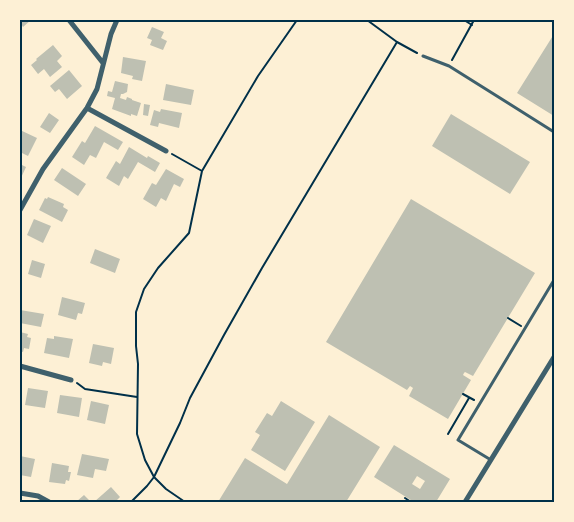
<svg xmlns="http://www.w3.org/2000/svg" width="574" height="522" viewBox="0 0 574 522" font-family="'Public Sans',sans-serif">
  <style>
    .building { fill: #bec0b2; fill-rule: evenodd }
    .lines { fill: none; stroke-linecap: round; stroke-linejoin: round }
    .path { stroke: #003049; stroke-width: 2 }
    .service { stroke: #3f606c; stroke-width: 3 }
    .minor { stroke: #3f606c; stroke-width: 5 }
    .neatline { fill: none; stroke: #003049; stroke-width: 2 }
  </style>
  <rect width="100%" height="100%" fill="#fdf0d5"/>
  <path class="building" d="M20 20H31L23 27 20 22Z
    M152 27 164 32 161 38 167 41 163 50 150 45 152 40 147 38Z
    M554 34V116L517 93Z
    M53 45 62 56 57 61 62 67 50 77 44 69 38 74 31 65 37 60 36 59Z
    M123 57 146 61 142 81 132 79 133 76 121 73Z
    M69 70 82 86 67 99 59 89 55 92 50 86Z
    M115 81 128 84 127 92 123 94H121L120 98 126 100 127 97 132 99V100L141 103 137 116 131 114V116L112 109 115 98 107 96 108 91 112 92Z
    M166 84 194 90 191 105 163 100Z
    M144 104 150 105 148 116 143 115Z
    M161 109 182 113 179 128 159 123 158 127 150 125 154 110 160 112Z
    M49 113 59 120 50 133 40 127Z
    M451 114 530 162 510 194 432 146Z
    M95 126 123 142 118 150 104 142 96 158 90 155 84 165 72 157 82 141 85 143Z
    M20 130 37 138 28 156 20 152Z
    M129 147 147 158 148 156 160 163 155 172 138 162 128 179 124 176 119 186 106 178 116 161 120 164Z
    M20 164 26 167 20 180Z
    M62 168 86 184 78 196 54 180Z
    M166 169 184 179 180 187 174 184 166 201 161 198 156 207 143 199 152 183 156 185Z
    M48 197 64 204 63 207 68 210 62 222 39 210 45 198 47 199Z
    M411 199 535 273 473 376 465 372 464 373 463 375 471 380 448 419 409 396 413 388 410 386 407 390 326 342Z
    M34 219 51 226 43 243 27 235Z
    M95 249 120 259 115 273 90 263Z
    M32 260 45 264 41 278 28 274Z
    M62 297 85 303 82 314 78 313 76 320 58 315Z
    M20 310 44 314 41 327 20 323Z
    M20 332 28 334 27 337 31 338 29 349 24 348 23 352 20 351Z
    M54 336 73 339 69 358 44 353 47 338 54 339Z
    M93 344 114 348 111 364 103 362 102 366 89 363Z
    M28 388 48 391 45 408 25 405Z
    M60 395 82 398 79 417 57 413Z
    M91 401 109 405 105 424 87 420Z
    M281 401 315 422 285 471 251 450 260 435 255 432 267 413 272 416Z
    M329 415 380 447 346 502H218L245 458 287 484Z
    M394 445 450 479 436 502H414L374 477ZM417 476 425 481 420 489 412 484Z
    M82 454 109 459 106 471 95 469 93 478 77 475Z
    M20 456 35 459 31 477 20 475Z
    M52 463 69 466 68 472H71L69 481 66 480 65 484 49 482Z
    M111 487 120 497 115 502H94Z
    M84 495 91 502H76Z"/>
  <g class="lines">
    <path class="path" d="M464 20 472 25
      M397 42 417 53
      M452 60 474 20
      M172 154 202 171
      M508 318 521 326
      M77 383 85 389 137 397
      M463 394 474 400
      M448 434 469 398
      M405 498 411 502
      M131 502 147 486 154 477 180 423 190 398 224 335 262 268 397 42 367 20
      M185 502 166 489 154 477 145 460 137 434 138 364 136 346V312L144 289 158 268 189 233 202 171 258 76 297 20"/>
    <path class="service" d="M423 56 449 66 554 132
      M491 460 458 440 554 280"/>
    <path class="minor" d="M69 20 103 63
      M87 108 166 151
      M20 210 43 169 87 108 97 89 111 34 117 20
      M20 366 71 380
      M20 493 38 496 49 502
      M465 502 554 357"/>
  </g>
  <rect width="574" height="522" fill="none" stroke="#fdf0d5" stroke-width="42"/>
  <rect x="21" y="21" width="532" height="480" class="neatline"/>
</svg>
